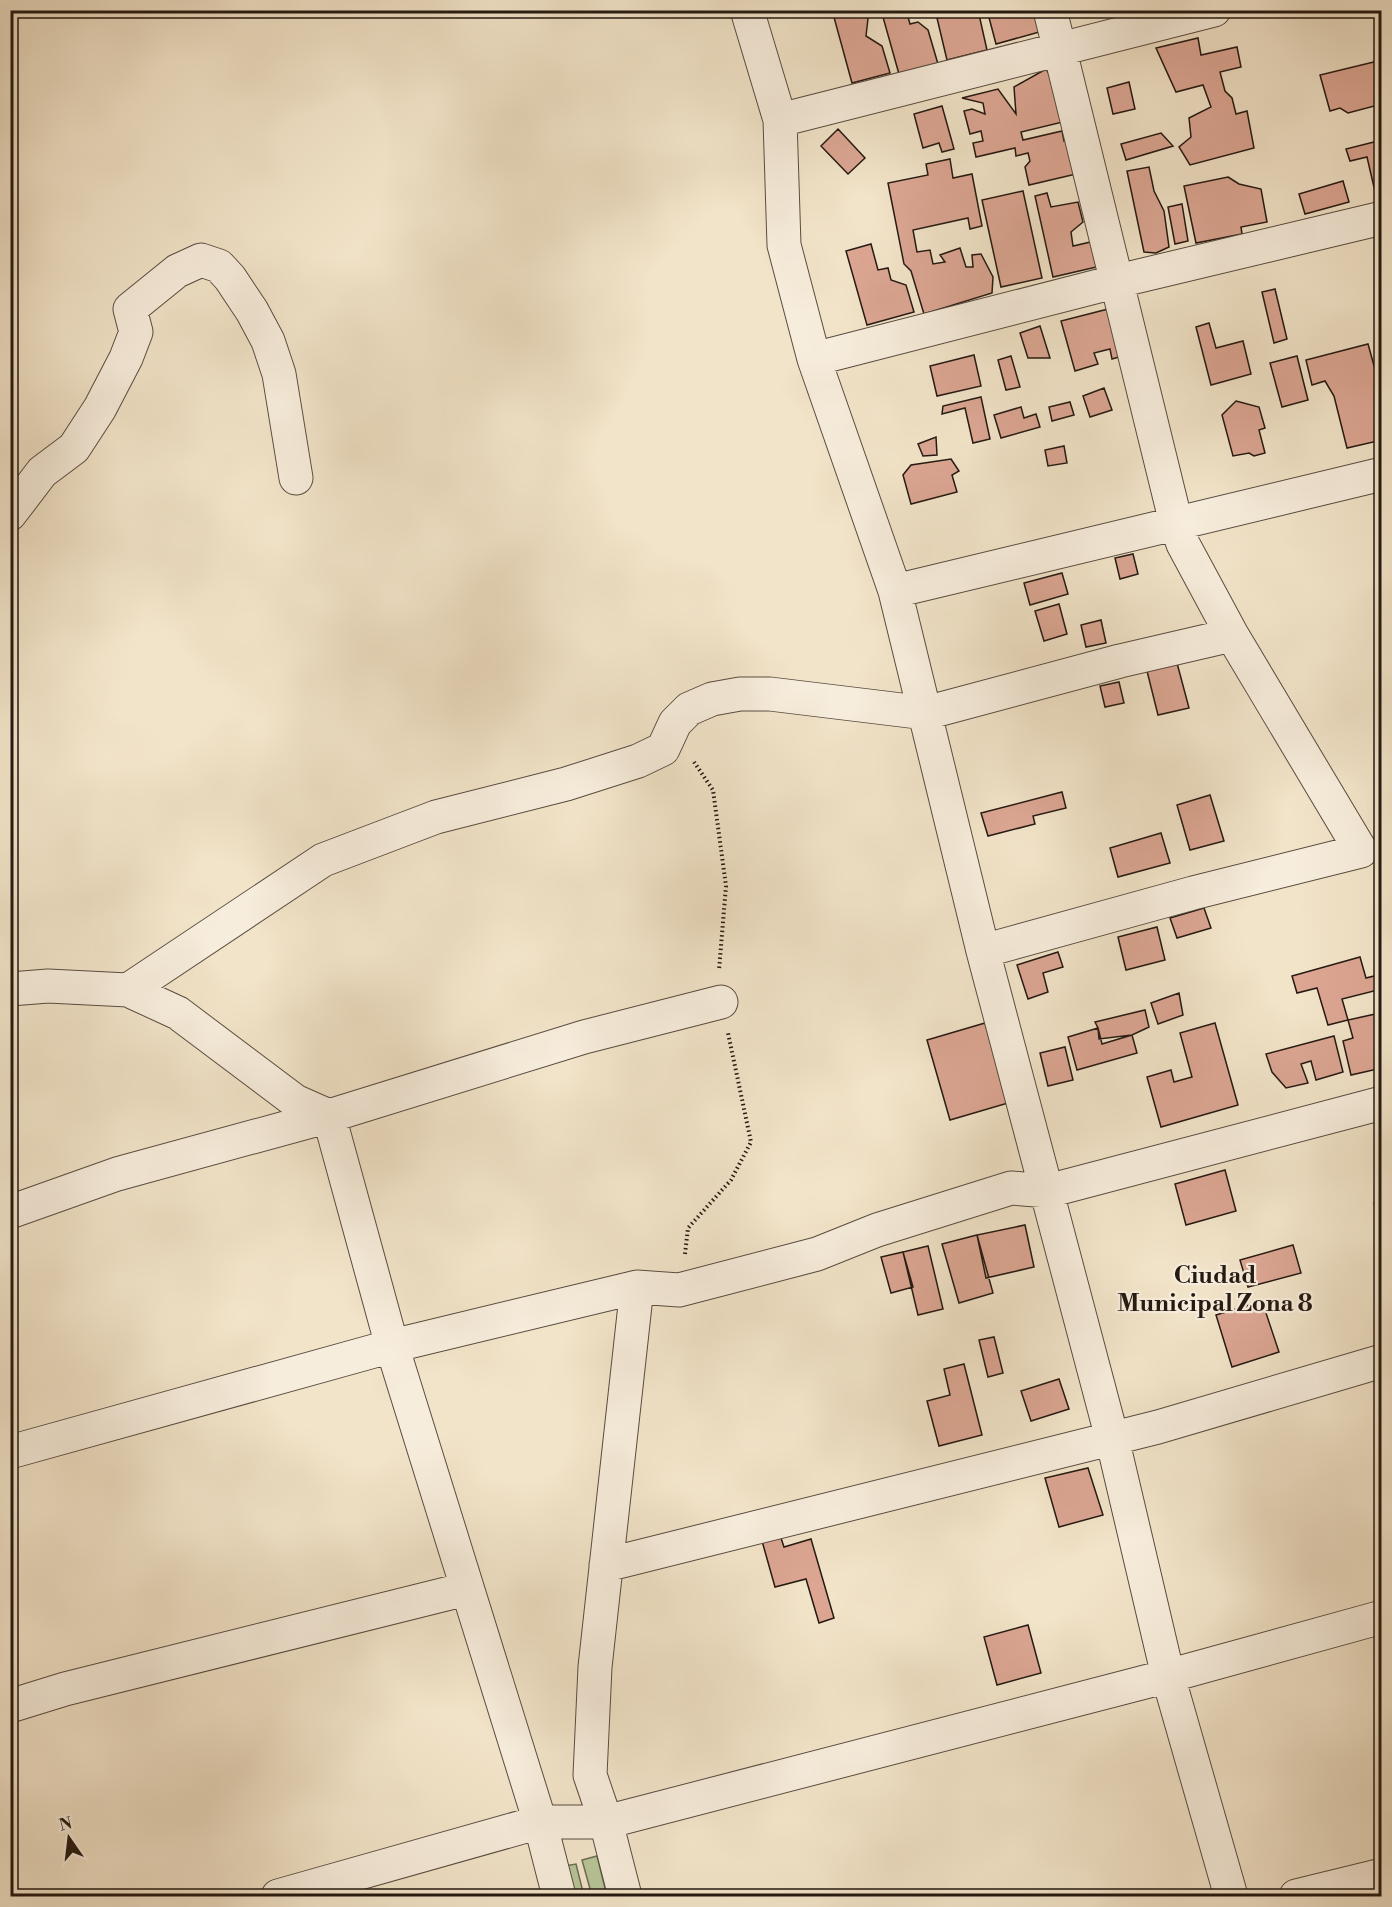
<svg xmlns="http://www.w3.org/2000/svg" width="1392" height="1907" viewBox="0 0 1392 1907" font-family="'Libre Bodoni',serif">
  <style>
    .green { fill: #b8c598; stroke: #6e6f55; stroke-width: 1.5 }
    .building { fill: #dca693; stroke: #241912; stroke-width: 1.5 }
    .lines { fill: none; stroke-linecap: round; stroke-linejoin: round }
    .minor-casing { stroke: #584c40; stroke-width: 35 }
    .path { stroke: #241912; stroke-width: 4; stroke-dasharray: 1.5 3; stroke-linecap: butt }
    .minor { stroke: #f7eddc; stroke-width: 33 }
    .labels { text-anchor: middle; dominant-baseline: central; stroke-width: 4.5; stroke-linejoin: round; paint-order: stroke }
    .neighbourhood-label { font-size: 24px; font-weight: bold; fill: #241912; stroke: #f7eddc }
  </style>
  <rect width="100%" height="100%" fill="#f2e4c9"/>
  <filter id="stains"><feTurbulence type="fractalNoise" baseFrequency=".00333" numOctaves="4"/><feColorMatrix values="0 0 0 0 .2 0 0 0 0 .09 0 0 0 0 .02 0 0 0 .5 -.17"/></filter>
  <radialGradient id="worn" r=".72"><stop offset=".6" stop-color="#630" stop-opacity="0"/><stop offset="1" stop-color="#630" stop-opacity=".3"/></radialGradient>
  <path class="green" d="M597 1856 607 1896H592L582 1860Z
    M576 1864 584 1896H573L564 1866Z"/>
  <path class="building" d="M832 10H869L866 36 882 46 890 73 852 83Z
    M881 10H906L910 24 918 22 928 30 938 64 899 74Z
    M966 10H978L987 50 947 60 937 18Z
    M987 10H1038L1050 29 996 44Z
    M1198 38 1201 55 1237 47 1241 67 1220 72 1225 91 1232 98 1236 114 1247 111 1254 148 1190 165 1179 147 1191 137 1189 118 1211 107 1203 85 1176 92 1156 48Z
    M1382 60V104L1348 113 1340 108 1330 111 1320 75Z
    M1046 69 1066 101 1071 120 1021 132 1023 140 1062 131 1064 141 1075 137 1089 171 1029 185 1025 167 1030 161 1028 153 1016 156 1015 148 976 157 973 143 983 141 981 131 970 134 964 111 972 109 985 114 983 103 962 98 998 89 1016 114 1014 87Z
    M1129 82 1135 109 1113 114 1107 88Z
    M942 106 954 149 942 152 939 143 923 148 914 114Z
    M838 129 865 158 848 174 821 146Z
    M1161 133 1173 146 1126 160 1121 144Z
    M1382 140V194L1376 196 1367 157 1350 161 1346 149Z
    M950 159 953 178 972 174 982 226 970 229 968 218 913 230 917 252 930 250 933 264 945 262 940 255 960 248 966 267H973L972 255 981 254 993 277 992 293 924 314 911 271 904 264 888 183 928 175 926 164Z
    M1149 167 1154 191 1164 211 1169 247 1156 253 1144 252 1127 171Z
    M1228 177 1239 184 1261 189 1267 222 1241 227 1242 234 1196 243 1184 186Z
    M1343 181 1349 202 1305 214 1299 194Z
    M1023 191 1042 278 1001 287 982 200Z
    M1047 193 1051 207 1078 202 1083 222 1071 232 1073 246 1095 241 1101 266 1053 277 1035 196Z
    M1182 204 1188 241 1175 244 1168 207Z
    M871 244 878 270 888 268 891 280 906 285 914 312 867 325 846 251Z
    M1275 289 1287 339 1274 343 1262 292Z
    M1116 307 1129 354 1112 359 1110 349 1094 353 1098 364 1075 371 1061 321Z
    M1209 323 1216 348 1243 341 1251 374 1211 385 1196 327Z
    M1040 326 1050 358H1028L1020 333Z
    M1368 344 1378 380 1382 379V440L1347 448 1334 396 1325 381 1312 385 1306 360Z
    M974 355 981 386 937 396 930 366Z
    M1011 356 1020 387 1006 390 998 360Z
    M1297 356 1308 400 1282 407 1270 363Z
    M1104 388 1112 410 1090 417 1083 396Z
    M981 397 990 439 973 443 965 408 942 414 943 406Z
    M1236 401 1259 407 1265 428 1259 430 1265 453 1254 456 1249 453 1233 456 1222 415Z
    M1070 402 1074 415 1052 421 1049 407Z
    M1021 407 1024 418 1036 414 1040 427 1001 438 994 415Z
    M936 437 937 455 923 456 918 444Z
    M1064 446 1067 463 1048 466 1045 450Z
    M951 459 959 471 952 475 957 492 911 504 903 475 911 465Z
    M1133 554 1138 574 1120 579 1115 558Z
    M1062 573 1068 594 1030 605 1024 583Z
    M1059 604 1067 634 1044 641 1035 611Z
    M1101 620 1106 643 1086 647 1081 625Z
    M1177 663 1189 708 1158 715 1147 671Z
    M1119 682 1124 703 1105 707 1100 686Z
    M1062 792 1066 808 1033 816 1035 824 988 836 981 813Z
    M1210 795 1224 841 1190 850 1177 805Z
    M1161 833 1170 863 1118 877 1110 848Z
    M1204 908 1211 928 1177 938 1170 918Z
    M1157 927 1165 960 1126 970 1118 937Z
    M1058 952 1063 967 1043 973 1048 992 1028 999 1017 965Z
    M1360 957 1366 978 1382 974V989L1342 999 1348 1020 1328 1025 1317 988 1297 993 1292 976Z
    M1179 993 1183 1015 1158 1024 1151 1003Z
    M1145 1010 1149 1027 1132 1035 1099 1039 1098 1028 1095 1022Z
    M1380 1013 1382 1068 1351 1075 1343 1041 1353 1038 1348 1020Z
    M985 1023 1008 1103 950 1120 927 1040Z
    M1215 1023 1238 1105 1161 1127 1147 1077 1171 1070 1174 1082 1192 1077 1180 1033Z
    M1098 1028 1102 1044 1132 1035 1137 1053 1077 1070 1068 1037Z
    M1334 1036 1343 1072 1316 1080 1311 1061 1301 1064 1308 1083 1286 1088 1272 1072 1266 1054Z
    M1065 1047 1073 1080 1048 1086 1040 1053Z
    M1225 1170 1236 1211 1186 1225 1175 1184Z
    M1382 1201V1226L1380 1227 1374 1203Z
    M1025 1225 1034 1267 986 1278 977 1235Z
    M977 1235 993 1293 959 1303 942 1244Z
    M1293 1245 1301 1273 1248 1287 1240 1260Z
    M928 1246 943 1309 918 1315 903 1252Z
    M903 1252 913 1287 891 1293 881 1257Z
    M1262 1301 1279 1352 1232 1367 1216 1315Z
    M994 1337 1003 1373 988 1377 979 1340Z
    M964 1364 982 1435 939 1446 927 1401 950 1395 944 1369Z
    M1059 1379 1069 1409 1031 1421 1021 1391Z
    M1088 1468 1103 1515 1059 1527 1045 1478Z
    M780 1535 784 1547 811 1539 834 1618 819 1623 806 1579 775 1587 762 1541Z
    M1028 1625 1041 1673 997 1685 984 1637Z"/>
  <g class="lines">
    <defs>
      <path id="minor" d="M747 10 780 120 784 245 814 359 895 591 983 951 1112 1438 1168 1676 1231 1896
        M780 120 1214 10
        M814 359 1118 281 1382 218
        M10 514 42 472 74 448 100 408 126 358 136 332 130 309 177 271 201 260 219 266 230 278 252 311 268 341 279 374 296 478
        M895 591 1382 474
        M983 951 1193 893 1361 851 1232 635 1183 544 1176 523 1050 10
        M10 989 48 986 128 990 178 1013 295 1101 329 1116 392 1346 540 1822 559 1896
        M128 990 323 860 436 817 566 784 638 761 663 749 675 723 689 709 712 699 740 694H770L926 713 1120 661 1232 635
        M10 1212 117 1174 329 1116 584 1037 721 1002
        M10 1452 392 1346 637 1287 679 1290 817 1254 877 1230 1011 1188 1048 1191 1382 1103
        M606 1565 1158 1427 1382 1361
        M10 1706 65 1689 466 1589
        M278 1896 540 1822H606L1168 1676 1382 1617
        M625 1896 606 1822 590 1775 595 1667 637 1287
        M1296 1896 1382 1875"/>
    </defs>
    <use href="#minor" class="minor-casing"/>
    <path class="path" d="M694 762 713 790 726 886 719 970
      M685 1254 688 1228 731 1180 751 1142 728 1033"/>
    <use href="#minor" class="minor"/>
  </g>
  <g class="labels">
    <g class="neighbourhood-label">
      <text x="1215" y="1276">Ciudad<tspan x="1215" dy="28">Municipal Zona 8</tspan></text>
    </g>
  </g>
  <rect width="1392" height="1907" fill="none" stroke="#f2e4c9" stroke-width="36"/>
  <rect x="12" y="12" width="1368" height="1883" fill="none" stroke="#241912" stroke-width="3"/>
  <rect x="18" y="18" width="1356" height="1871" fill="none" stroke="#241912" stroke-width="1.5"/>
  <g transform="translate(69 1838) rotate(346)" stroke="#f7eddc" stroke-width="4.5" paint-order="stroke">
  <path d="M0-4.5L10 22L0 15L-10 22Z" fill="#241912"/>
  <text y="-9" font-size="16" font-weight="bold" text-anchor="middle" fill="#241912">N</text>
  </g>
  <rect width="100%" height="100%" filter="url(#stains)"/>
  <rect width="100%" height="100%" fill="url(#worn)"/>
</svg>
